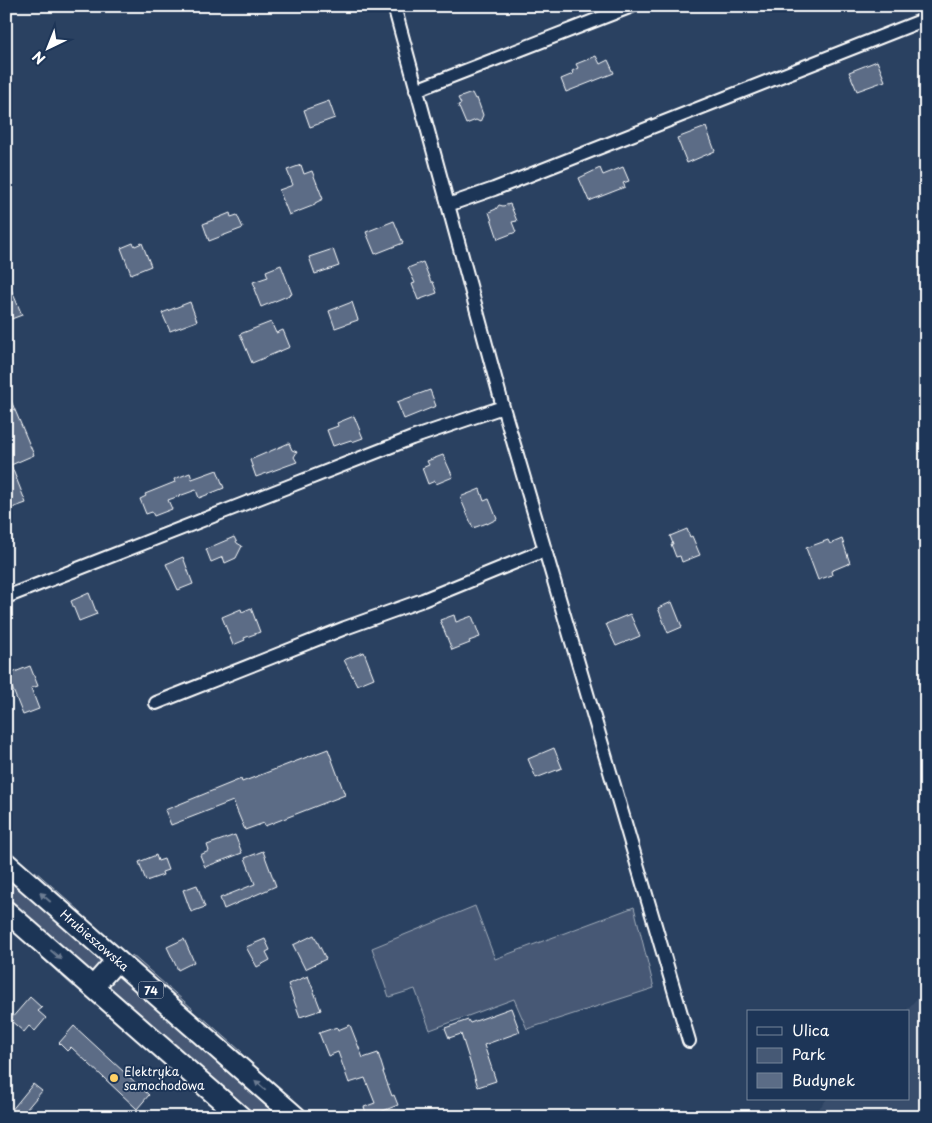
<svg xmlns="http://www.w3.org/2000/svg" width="932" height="1123" viewBox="0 0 932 1123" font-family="'Playpen Sans',sans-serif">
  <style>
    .built { fill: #394e6c }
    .green { fill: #465975; stroke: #a2acba }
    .building { fill: #5b6c86; stroke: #fff }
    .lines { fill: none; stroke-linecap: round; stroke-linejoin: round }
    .street-casing { stroke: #fff; stroke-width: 16 }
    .primary-casing { stroke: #fff; stroke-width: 24 }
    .street { stroke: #1d3557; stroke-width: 12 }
    .primary { stroke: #1d3557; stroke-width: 20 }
    .oneway { fill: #6c7c92 }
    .poi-dot { fill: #ffd166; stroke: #1d3557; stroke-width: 2 }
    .labels { text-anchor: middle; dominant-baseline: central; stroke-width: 4; stroke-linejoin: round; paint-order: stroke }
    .shield { fill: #1d3557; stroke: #bbc2cd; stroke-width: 1 }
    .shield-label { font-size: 11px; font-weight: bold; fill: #fff }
    .street-label { font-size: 12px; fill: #fff; stroke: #1d3557 }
    .poi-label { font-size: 12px; fill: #fff; stroke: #1d3557; text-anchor: start }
  </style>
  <rect width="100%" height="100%" fill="#2a4161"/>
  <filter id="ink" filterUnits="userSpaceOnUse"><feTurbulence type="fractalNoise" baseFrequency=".02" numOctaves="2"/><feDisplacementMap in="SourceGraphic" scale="10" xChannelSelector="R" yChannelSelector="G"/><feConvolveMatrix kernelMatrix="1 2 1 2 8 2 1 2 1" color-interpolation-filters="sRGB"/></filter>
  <g filter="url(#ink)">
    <path class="built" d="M926 988V1117H812L827 1099H908V1012H905Z"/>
    <path class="green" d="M6 871 105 960 96 971H90L84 967 6 898Z
      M35 871 79 910H75L35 876Z
      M475 906 495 959 634 907 654 988 527 1029 514 999 430 1030 415 989 389 997 372 948Z
      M36 950 76 985 74 987 34 951Z
      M132 955 193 1009 189 1010 131 959Z
      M117 974H120L286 1117H257L112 991 110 985V979Z
      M201 1016 242 1052 239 1054 199 1019Z"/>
    <path class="building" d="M596 56 600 64 608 60 614 73 566 92 561 79 573 74 572 71 578 68 576 64Z
      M877 61 885 81 857 91 849 72Z
      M472 93 475 99 477 98 483 115 480 122 476 120 466 124 458 105 461 104 458 98Z
      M329 101 335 118 310 127 304 110Z
      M706 127 715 151 687 163 677 138Z
      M301 165 304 174 312 171 323 199 315 203V205L289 215 279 190 293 185 287 170Z
      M623 167 629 181 623 183 625 187 589 201 579 178 600 168 603 175Z
      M510 204 517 221 512 222 516 232 498 239 489 212 496 209 499 205 503 206Z
      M230 213 231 217 237 215 243 228 209 241 203 224Z
      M394 221 403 243 375 254 366 232Z
      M133 243 135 246 142 243 151 266 131 274 121 248Z
      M333 249 339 266 315 274 309 257Z
      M423 262 431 282H433L437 293 418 300 412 284 415 283 408 268Z
      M281 265 292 294 261 307 254 289H256L253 282 268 277 266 271Z
      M6 277 22 315 6 321Z
      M190 302 197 321 170 331 162 313Z
      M352 302 358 320 335 328 329 311Z
      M271 322 276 333 283 330 290 347 252 363 240 334Z
      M6 389 34 455 11 465 26 503 12 508 6 493Z
      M430 390 436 406 404 419 397 402Z
      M354 416 363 438 352 442 351 440 333 446 327 430 338 426 337 423Z
      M289 443 292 450 297 452 294 457 297 462 256 477 250 460Z
      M443 455 453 477 436 484 435 481 428 484 422 468 429 465 427 461Z
      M217 470 224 488 199 498 196 490 168 500 172 509 154 516 152 512 146 514 140 499 146 496 145 494 175 482 174 479 190 473 192 479Z
      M480 489 484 501 489 499 497 519 487 524V523L473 528 460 497Z
      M687 529 690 537 692 536 700 555 682 562 680 556 676 557 671 544H673L670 536Z
      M234 537 237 543 242 546 236 558 225 563 223 557 211 562 206 549Z
      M842 539 850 563 831 571 832 575 818 580 806 548 828 540 830 544Z
      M183 557 193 584 178 590 166 564Z
      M89 593 97 614 79 621 71 601Z
      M672 602 682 627 668 633 658 608Z
      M251 608 260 632 244 638 245 640 233 645 222 617 241 609 242 612Z
      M630 614 640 636 616 646 606 624Z
      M454 615 456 622 472 616 480 637 469 641 470 643 452 650 440 620Z
      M364 652 374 678 357 685 344 660Z
      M30 666 38 686 31 688 39 709 23 715 7 675Z
      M554 748 562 768 536 778 528 759Z
      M328 749 345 795 265 826 264 823 245 830 233 801 171 825 165 810 241 779 242 782Z
      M235 835 242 853 205 867 200 855 209 851 207 845Z
      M263 851 276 886 224 909 220 898 255 884 245 858Z
      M156 855 158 861 164 859 168 870 162 872 163 875 146 881 139 862Z
      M197 885 205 907 191 912 183 890Z
      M314 935 326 959 305 969 293 945Z
      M184 939 194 962 178 970 167 947Z
      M265 939 270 950 266 952 270 960 257 967 246 947Z
      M308 976 321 1010 300 1017 288 984Z
      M30 997 42 1008 38 1011 46 1018 35 1031 29 1026 24 1032 10 1020Z
      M511 1008 520 1032 484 1045 496 1081 478 1087 461 1034 449 1038 445 1028 468 1020 470 1023Z
      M350 1025 363 1058 378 1053 384 1072H383L392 1096 394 1095 398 1105 368 1117 364 1107 375 1103 365 1078 349 1083 338 1052 328 1056 319 1033 337 1027 338 1030Z
      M74 1026 149 1095 137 1109 71 1047 67 1051 59 1043Z
      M33 1084 42 1091 20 1117H6Z"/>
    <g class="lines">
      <defs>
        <path id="street" d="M394 6 503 407 689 1041
          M416 90 632 6
          M448 205 494 189 926 19
          M6 597 412 438 503 407
          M156 703 345 628 423 600 545 550"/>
        <path id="primary" d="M6 863 296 1117
          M6 911 241 1117
          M93 987 117 960"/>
      </defs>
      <use href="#street" class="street-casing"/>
      <use href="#primary" class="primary-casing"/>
      <use href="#street" class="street"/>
      <use href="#primary" class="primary"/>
    </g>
    <defs><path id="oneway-solid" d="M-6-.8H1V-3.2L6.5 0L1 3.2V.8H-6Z" transform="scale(1.25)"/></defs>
    <g class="oneway">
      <use href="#oneway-solid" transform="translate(45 897) rotate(-139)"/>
      <use href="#oneway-solid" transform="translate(56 955) rotate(41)"/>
      <use href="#oneway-solid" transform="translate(260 1085) rotate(-139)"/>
    </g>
  </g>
  <circle class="poi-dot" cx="114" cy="1078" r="5"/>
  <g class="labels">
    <rect class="shield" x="138.5" y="981.5" width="25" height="17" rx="4"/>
    <g class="shield-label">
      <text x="151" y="990">74</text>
    </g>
    <g class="street-label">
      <text transform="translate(95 940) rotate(41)">Hrubieszowska</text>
    </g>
    <g class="poi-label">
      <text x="124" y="1071">Elektryka<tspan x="124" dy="14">samochodowa</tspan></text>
    </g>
  </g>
  <rect width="932" height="1123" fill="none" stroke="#1d3557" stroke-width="25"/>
  <rect x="12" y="12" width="907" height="1098" fill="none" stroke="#fff" stroke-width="2" filter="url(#ink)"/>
  <rect x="747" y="1010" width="162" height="90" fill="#1d3557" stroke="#77869a"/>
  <rect x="757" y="1027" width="25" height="8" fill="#1d3557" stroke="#77869a"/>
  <text x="792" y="1036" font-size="15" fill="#ffffff">Ulica</text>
  <rect x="757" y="1048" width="25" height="15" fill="#465975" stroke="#77869a"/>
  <text x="792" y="1060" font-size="15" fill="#ffffff">Park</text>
  <rect x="757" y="1073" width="25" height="15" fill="#5b6c86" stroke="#77869a"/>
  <text x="792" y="1086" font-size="15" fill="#ffffff">Budynek</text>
  <g transform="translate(48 48) rotate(223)" stroke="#1d3557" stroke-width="4" paint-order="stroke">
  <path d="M0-4L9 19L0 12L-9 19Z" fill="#ffffff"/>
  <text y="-8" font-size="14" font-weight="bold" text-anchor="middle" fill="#ffffff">N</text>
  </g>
</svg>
